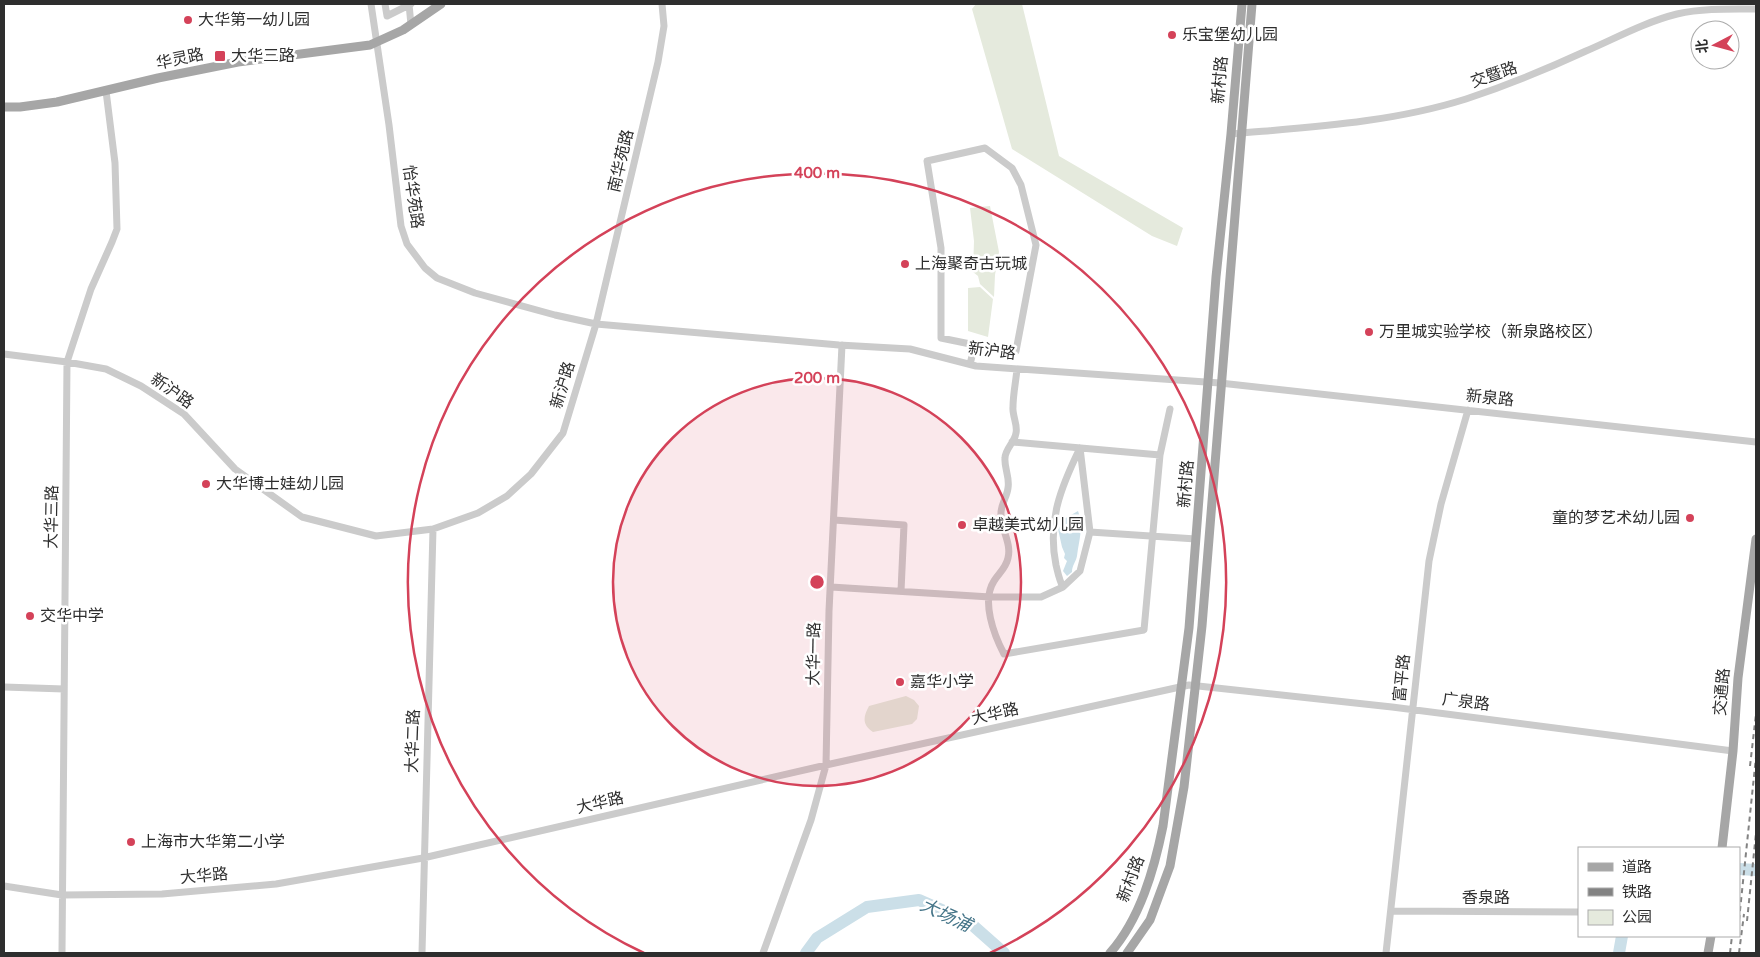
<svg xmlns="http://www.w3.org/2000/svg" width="1760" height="957" viewBox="0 0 1760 957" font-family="'Varela Round','Noto Sans SC',sans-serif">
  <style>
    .green { fill: #e5eadd }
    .water { fill: #cbdfe8 }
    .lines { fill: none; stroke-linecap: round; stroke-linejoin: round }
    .river { stroke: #cbdfe8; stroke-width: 12 }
    .minor { stroke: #cbcbcb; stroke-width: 7 }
    .major { stroke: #a6a6a6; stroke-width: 9 }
    .rail { stroke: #838383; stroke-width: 2; stroke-dasharray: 5 4; stroke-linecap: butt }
    .ring { fill: none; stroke: #d44259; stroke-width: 2.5 }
    .poi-dot { fill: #d44259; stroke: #fff; stroke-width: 2 }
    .labels { text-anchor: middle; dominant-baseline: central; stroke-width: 5; stroke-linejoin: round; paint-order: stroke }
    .poi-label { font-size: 16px; fill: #2e2e2e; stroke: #fff; text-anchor: start }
    .street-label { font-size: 16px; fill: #2e2e2e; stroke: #fff }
    .water-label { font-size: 18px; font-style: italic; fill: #447488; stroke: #fff }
    .centre { fill: #d44259; stroke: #fff; stroke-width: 2.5 }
    .ring-label { font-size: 15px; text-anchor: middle; font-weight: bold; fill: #d44259; stroke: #fff; stroke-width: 5; stroke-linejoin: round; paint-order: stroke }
  </style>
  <rect width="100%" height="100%" fill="#fff"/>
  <path class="green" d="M976 4H1022L1059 156 1183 228 1177 246 1152 236 1012 149 972 9Z
    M990 206 999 252 995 275 994 297 980 284 978 276 973 272 974 241 970 208Z
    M980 287 993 299 988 337 968 331V288Z
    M906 696 914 700 919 706 917 719 912 724 873 732C862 725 863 717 869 706Z"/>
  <path class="water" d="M1078 511C1084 526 1079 540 1077 556 1076 562 1072 565 1072 572L1067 576 1063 571 1067 561 1064 558 1065 554 1062 547 1058 529 1064 519Z"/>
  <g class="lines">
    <path class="river" d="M1739 869 1756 870
      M806 953 817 938 867 907 919 900 969 922 1004 953
      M1619 953 1622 936"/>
    <path class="minor" d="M371 4 389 125 401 226 407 244 425 268 437 278 475 293 555 315 596 324 839 345 910 349 976 366 1220 383 1756 442
      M385 4 387 16 411 4
      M409 4 411 25
      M1231 134C1310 127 1390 123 1466 99 1508 85 1547 69 1586 51 1616 38 1645 22 1677 14 1703 8 1730 9 1756 9
      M4 354 67 362 106 369 141 386 184 414 235 469 302 517 376 536 433 529 478 513 507 496 531 474 563 433 596 324 658 62 664 26 662 4
      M970 364 975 345 1016 351 1036 245 1021 185 1012 168 985 148 927 161 941 248V338L975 345
      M1012 442 1160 455 1144 630 1004 654C994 635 981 601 994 581 999 573 1006 568 1008 558 1012 543 1000 528 1001 513 1001 504 1007 497 1008 488 1010 477 1004 468 1005 458 1005 449 1015 442 1016 433 1018 425 1012 415 1013 407 1013 394 1016 381 1017 369
      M1160 455 1170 409
      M834 520 904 525 901 591
      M1090 532 1196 539
      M831 587 990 597H1041L1063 587 1080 571 1090 532 1080 448
      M1063 587C1059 580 1058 573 1056 565 1047 521 1061 487 1080 448
      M4 687 64 689
      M4 886 62 895 162 894 276 884 423 858 826 765 1189 685 1392 707 1733 751
      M1392 911 1579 912
      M62 953 67 362 91 289 112 242 117 229 115 163 106 91
      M422 953 433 529
      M763 953 811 820 826 765 829 611 842 345
      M1386 953 1429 561 1441 504 1468 410"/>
    <path class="major" d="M4 107H20L57 102 158 78 238 62 370 45 403 30 441 4
      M1722 848 1733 751 1738 678 1756 539
      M1110 953C1140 919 1154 870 1163 826L1189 628 1216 277 1231 134 1242 4
      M1127 953 1150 920 1170 866 1184 787 1202 626 1252 4
      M1708 953 1711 936"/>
    <path class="rail" d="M1750 766 1756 714
      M1739 920 1756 757
      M1747 921 1756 833
      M1730 953 1732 936
      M1739 953 1744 914"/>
  </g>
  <circle cx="817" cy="582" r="204" fill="#d44259" fill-opacity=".12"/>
  <g class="ring">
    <circle cx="817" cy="582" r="204"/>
    <path d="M644 953A409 409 0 1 1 990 953"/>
  </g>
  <g class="poi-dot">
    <circle cx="188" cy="20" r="5"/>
    <circle cx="1172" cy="35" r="5"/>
    <rect x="214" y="50" width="12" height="12" rx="2.5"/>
    <circle cx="905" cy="264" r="5"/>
    <circle cx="1369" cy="332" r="5"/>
    <circle cx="206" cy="484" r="5"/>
    <circle cx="1690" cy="518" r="5"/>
    <circle cx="962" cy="525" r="5"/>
    <circle cx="30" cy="616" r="5"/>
    <circle cx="900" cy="682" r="5"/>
    <circle cx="131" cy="842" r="5"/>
  </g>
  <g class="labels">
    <g class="poi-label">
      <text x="198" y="20">大华第一幼儿园</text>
      <text x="1182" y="35">乐宝堡幼儿园</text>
      <text x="231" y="56">大华三路</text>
      <text x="915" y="264">上海聚奇古玩城</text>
      <text x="1379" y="332">万里城实验学校（新泉路校区）</text>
      <text x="216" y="484">大华博士娃幼儿园</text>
      <text x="1680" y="518" text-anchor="end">童的梦艺术幼儿园</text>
      <text x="972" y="525">卓越美式幼儿园</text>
      <text x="40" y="616">交华中学</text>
      <text x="910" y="682">嘉华小学</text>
      <text x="141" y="842">上海市大华第二小学</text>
    </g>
    <g class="street-label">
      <text transform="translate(180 59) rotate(-12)">华灵路</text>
      <text transform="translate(1494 75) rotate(-19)">交暨路</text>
      <text transform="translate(1220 80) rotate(-85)">新村路</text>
      <text transform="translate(621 161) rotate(-77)">南华苑路</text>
      <text transform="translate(413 197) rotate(82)">怡华苑路</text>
      <text transform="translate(992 351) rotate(7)">新沪路</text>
      <text transform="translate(563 385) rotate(-73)">新沪路</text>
      <text transform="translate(172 391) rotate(35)">新沪路</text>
      <text transform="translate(1490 398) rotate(6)">新泉路</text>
      <text transform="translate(1186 484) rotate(-85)">新村路</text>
      <text transform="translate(52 517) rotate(-89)">大华三路</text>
      <text transform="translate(814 654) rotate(-89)">大华一路</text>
      <text transform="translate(1402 678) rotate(-84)">富平路</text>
      <text transform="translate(1722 692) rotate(-85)">交通路</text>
      <text transform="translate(1466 702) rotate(7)">广泉路</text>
      <text transform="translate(995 714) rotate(-13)">大华路</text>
      <text transform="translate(413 741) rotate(-88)">大华二路</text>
      <text transform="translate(600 803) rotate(-13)">大华路</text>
      <text transform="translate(204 876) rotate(-5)">大华路</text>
      <text transform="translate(1131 879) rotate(-69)">新村路</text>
      <text x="1486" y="898">香泉路</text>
    </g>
    <g class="water-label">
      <text transform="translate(946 915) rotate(25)">大场浦</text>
    </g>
  </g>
  <circle cx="817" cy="582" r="8" class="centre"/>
  <g class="ring-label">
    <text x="817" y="178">400 m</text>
    <text x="817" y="383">200 m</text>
  </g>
  <rect width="1760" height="957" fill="none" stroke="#2e2e2e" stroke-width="10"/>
  <rect x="1578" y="847" width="162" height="90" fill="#ffffff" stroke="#ababab"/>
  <rect x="1588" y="863" width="25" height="8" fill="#a6a6a6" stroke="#ababab"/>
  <text x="1622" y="872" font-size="15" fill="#2e2e2e">道路</text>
  <rect x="1588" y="888" width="25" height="8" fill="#838383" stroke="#ababab"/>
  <text x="1622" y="897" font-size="15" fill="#2e2e2e">铁路</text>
  <rect x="1588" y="910" width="25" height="15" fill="#e5eadd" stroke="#ababab"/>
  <text x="1622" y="922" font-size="15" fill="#2e2e2e">公园</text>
  <g transform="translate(1715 45) rotate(264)"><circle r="24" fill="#ffffff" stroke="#ababab"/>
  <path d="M0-4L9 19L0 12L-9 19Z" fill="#d44259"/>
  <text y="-8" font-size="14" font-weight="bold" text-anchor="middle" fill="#2e2e2e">北</text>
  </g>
</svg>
